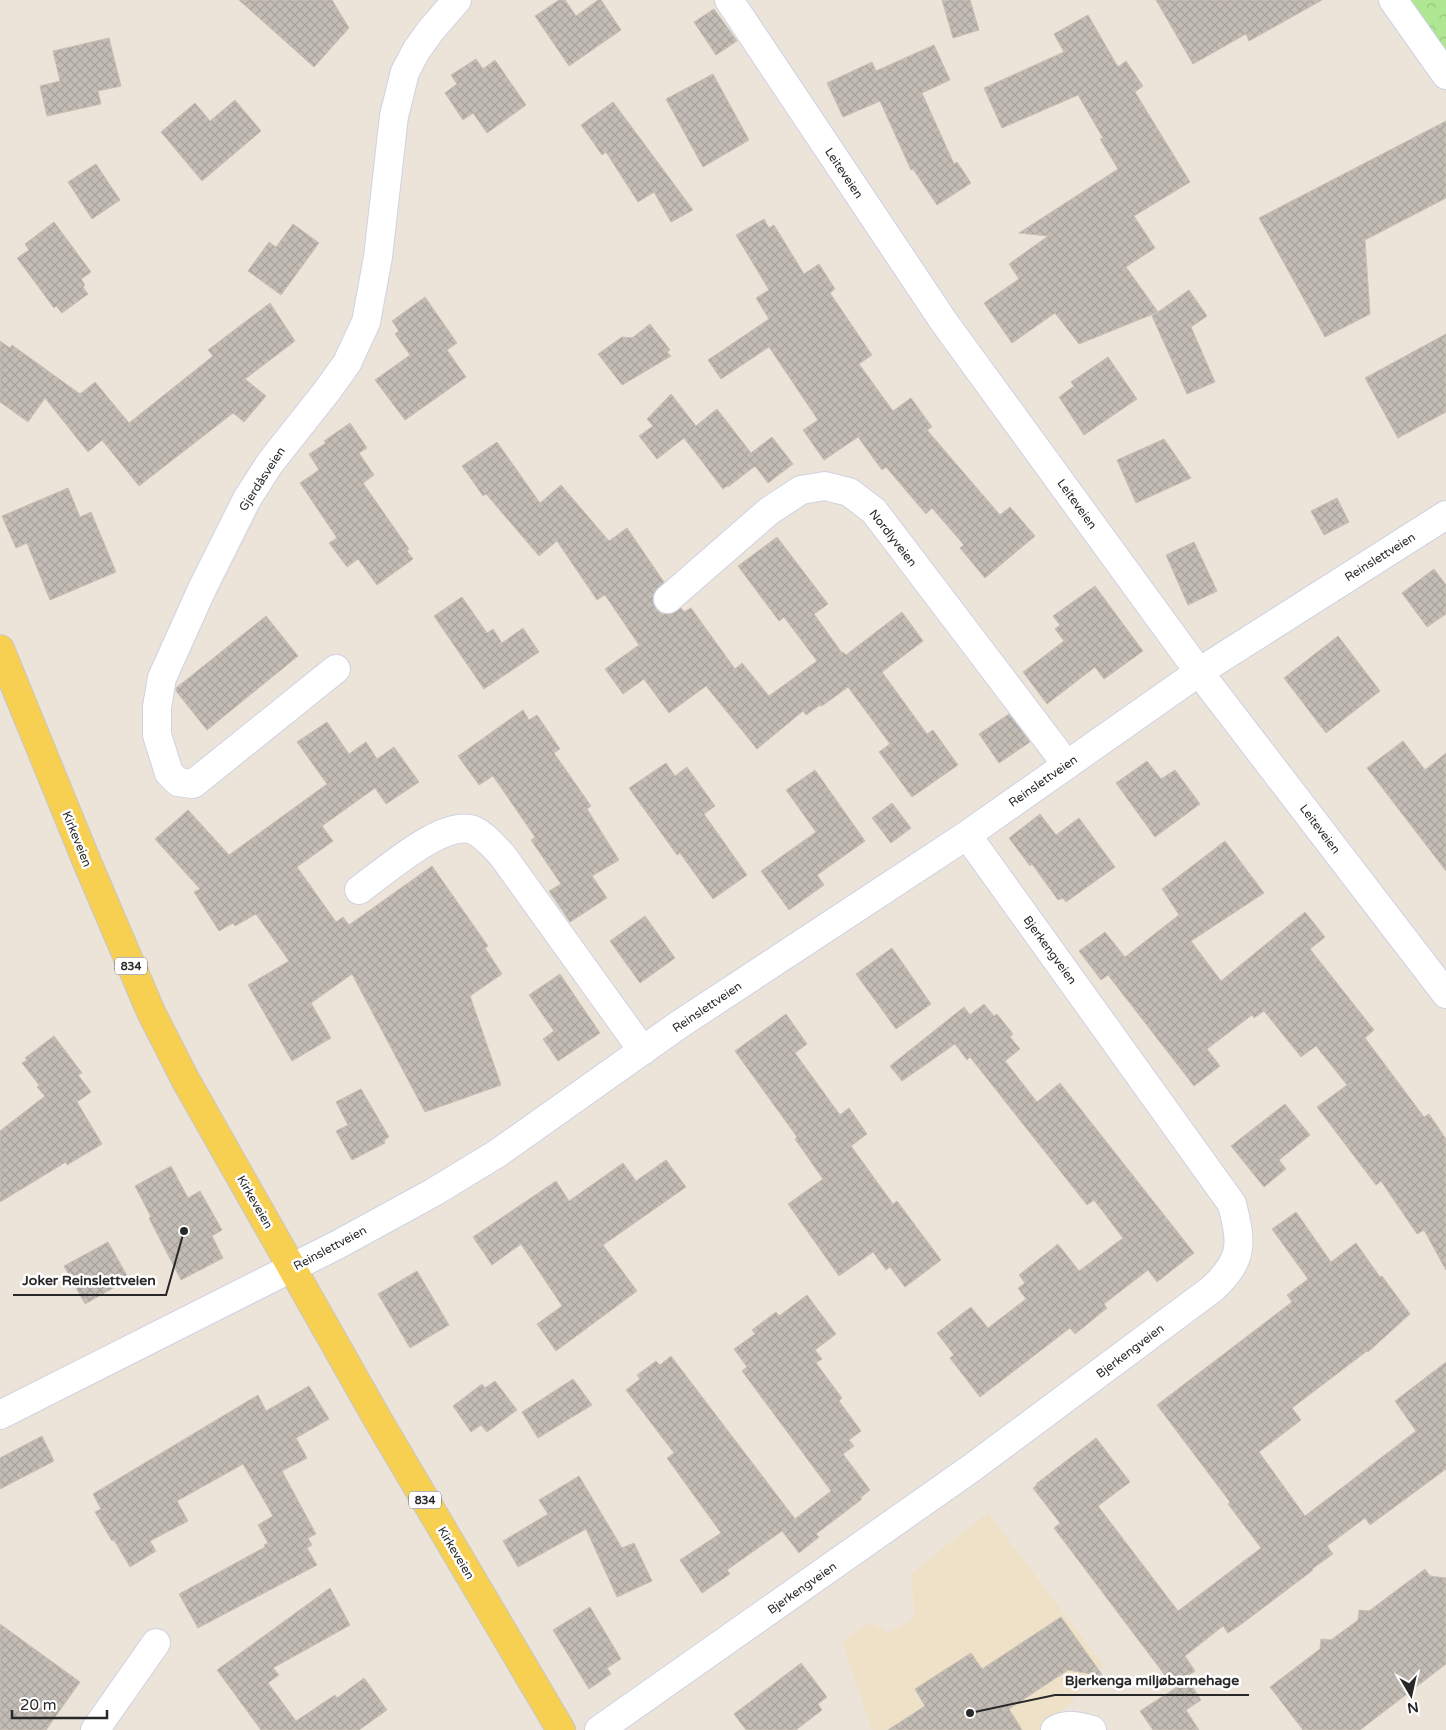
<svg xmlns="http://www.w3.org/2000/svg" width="1446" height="1730" viewBox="0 0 1446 1730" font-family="'Varela Round',sans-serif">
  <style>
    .education { fill: #efe1c7 }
    .forest { fill: url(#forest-crowns) }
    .building { fill: url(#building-cross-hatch); stroke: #c7c0b3 }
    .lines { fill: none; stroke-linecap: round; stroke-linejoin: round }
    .street-casing { stroke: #ced2e3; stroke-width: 30 }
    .primary-casing { stroke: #c7c7c7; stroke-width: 30 }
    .street { stroke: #fff; stroke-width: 28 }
    .primary { stroke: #f8d051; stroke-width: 28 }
    .labels { text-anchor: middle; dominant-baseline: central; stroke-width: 5; stroke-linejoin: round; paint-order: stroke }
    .shield { fill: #fff; stroke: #686868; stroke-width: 1 }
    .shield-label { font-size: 11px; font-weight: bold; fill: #282828 }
    .street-label { font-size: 12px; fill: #282828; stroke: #fff }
    .leader { fill: none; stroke: #282828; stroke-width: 2 }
    .callout-dot { fill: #282828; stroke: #fff; stroke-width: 2 }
    .callout-label { font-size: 14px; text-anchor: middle; font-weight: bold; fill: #282828; stroke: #fff; stroke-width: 5; stroke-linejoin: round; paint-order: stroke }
  </style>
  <defs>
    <pattern id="forest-crowns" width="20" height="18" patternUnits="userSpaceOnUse" patternTransform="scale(1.25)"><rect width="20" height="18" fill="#afe691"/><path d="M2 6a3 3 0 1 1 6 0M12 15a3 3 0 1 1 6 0" fill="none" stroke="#97c57d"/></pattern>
    <pattern id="building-cross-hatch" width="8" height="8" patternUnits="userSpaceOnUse" patternTransform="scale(1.25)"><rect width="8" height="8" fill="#c3bdb6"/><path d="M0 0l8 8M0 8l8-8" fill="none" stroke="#a8a29c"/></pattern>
  </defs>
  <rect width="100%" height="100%" fill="#ece3d9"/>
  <path class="education" d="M988 1513 1103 1665 1050 1725 1041 1730H872L842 1641 871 1622 889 1633 914 1618 912 1573Z"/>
  <path class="forest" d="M1407 0H1446V52Z"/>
  <path class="building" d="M239 0H332L349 28 314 67Z
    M559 0H565L576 16 598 0H601L621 30 569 66 535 16Z
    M942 0H970L979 30 953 38Z
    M1156 0H1322L1249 41 1246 34 1193 64Z
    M714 9 737 41 716 55 694 22Z
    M1088 15 1118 67 1126 61 1143 86 1135 92 1190 182 1134 216 1155 248 1126 267 1158 312 1189 290 1207 316 1191 327 1215 382 1187 394 1152 316 1158 312 1079 344 1055 313 1012 343 984 303 1019 279 1009 264 1048 236 1019 233 1118 169 1100 139 1103 138 1078 95 1002 128 984 88 1064 52 1054 34Z
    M109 38 121 86 98 91 101 104 47 116 40 86 60 81 53 51Z
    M934 45 950 80 922 93 954 164 957 162 971 183 937 205 913 169 911 170 880 101 843 117 827 83 872 62 876 71Z
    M476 59 483 69 495 60 526 105 487 133 473 113 463 120 445 93 457 84 451 75Z
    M713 74 749 140 703 167 666 99Z
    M235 100 261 131 202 181 161 132 195 103 210 121Z
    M613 102 648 149 693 210 671 222 654 192 638 202 606 152 602 155 581 125Z
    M1446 121V198L1365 240 1370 314 1325 337 1259 218Z
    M96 164 120 200 92 219 68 182Z
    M764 219 769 228 774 225 804 274 819 264 835 289 830 293 872 355 859 364 893 411 911 398 932 427 927 430 1000 515 1010 507 1035 536 985 578 960 548 964 545 932 508 926 514 886 467 882 470 858 437 824 460 803 430 818 420 769 347 721 379 708 360 769 319 756 298 769 290 736 235Z
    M54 222 91 272 81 279 85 285 83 287 88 294 62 313 56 306 54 308 17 258 29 250 25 244Z
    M293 224 319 243 281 295 248 271 269 242 276 247Z
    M425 297 457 343 447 350 466 377 405 420 375 380 410 355 395 334 399 331 392 321Z
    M270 303 295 341 245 379 266 396 244 422 233 413 139 486 102 440 88 452 45 398 28 422 0 402V341L10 348 12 345 80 394 95 382 129 423 213 356 208 350Z
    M650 324 670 350 667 352 671 356 622 385 598 354 622 337 632 338Z
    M1446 334V412L1398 438 1365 378Z
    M1108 357 1137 399 1084 435 1059 397 1074 386 1071 382Z
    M671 394 696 426 717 409 751 453 772 437 793 464 768 483 755 466 728 487 727 486 723 489 684 438 657 459 639 436 653 426 647 419Z
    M350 423 367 448 359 453 374 475 363 483 409 549 407 551 413 559 377 585 358 559 347 567 329 543 337 538 300 483 319 470 309 454 326 443 324 441Z
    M1164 439 1191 478 1136 503 1117 460Z
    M497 442 540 503 561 485 609 541 627 528 664 582 653 594V602L656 609 662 614H671L681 608 684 612 691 608 735 669 742 663 769 696 817 661 784 617 779 621 738 566 777 537 828 604 814 614 842 653 843 652 846 655 902 612 923 641 882 672 927 734 933 730 958 765 912 797 879 752 890 744 848 687 822 706 820 705 806 715 803 711 757 749 706 686 669 713 644 679 623 694 605 669 639 645 605 595 597 600 557 541 539 556 486 494 483 496 462 466Z
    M68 488 80 517 91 512 116 572 50 600 27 543 16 548 2 516Z
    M1337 498 1349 522 1324 535 1311 511Z
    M1194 542 1217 591 1188 605 1166 555Z
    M1434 569 1446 585V614L1427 627 1402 593Z
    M1095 586 1143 651 1104 679 1095 667 1047 704 1023 672 1064 641 1055 629 1060 625 1053 616Z
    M462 597 487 633 493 629 502 643 523 628 539 652 484 689 434 616Z
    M266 616 298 656 207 730 176 691V688Z
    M1338 636 1380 691 1326 733 1284 678Z
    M523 710 529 720 537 715 560 749 554 753 591 806 587 809 619 860 592 876 607 898 570 922 549 891 561 884 531 840 535 837 493 776 479 785 458 756Z
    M1009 714 1030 742 999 763 979 734Z
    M327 722 349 754 366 742 377 759 394 747 419 782 386 804 375 788 322 826 333 841 297 867 336 922 343 917 349 925 432 866 488 946 485 948 502 974 470 996 501 1085 425 1112 352 974 311 1003 331 1038 292 1061 248 985 289 961 256 914 235 926 233 923 219 931 194 892 200 889 155 839 188 810 229 855 327 784 297 742Z
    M1403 741 1425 770 1446 753V871L1367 768Z
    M1147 761 1161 779 1175 770 1200 804 1155 837 1116 783Z
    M666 763 675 776 687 767 715 806 704 814 747 875 713 899 680 853 677 855 629 788Z
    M815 770 865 841 817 875 824 885 789 910 761 871 816 832 786 790Z
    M892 803 911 828 891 843 872 818Z
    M1040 814 1056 835 1079 818 1115 867 1066 902 1063 898 1058 900 1032 864 1030 866 1009 838Z
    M1225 841 1264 893 1191 941 1221 981 1305 912 1325 937 1310 949 1374 1030 1365 1038 1424 1117 1429 1114 1446 1139V1270L1424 1230 1417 1234 1381 1181 1376 1185 1317 1107 1347 1085 1316 1046 1301 1057 1264 1011 1254 1018 1252 1015 1207 1049 1220 1066 1194 1086 1108 975 1101 980 1079 951 1105 932 1125 957 1179 915 1162 889Z
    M645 916 675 958 640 983 610 941Z
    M892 948 931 1004 896 1029 856 974Z
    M560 974 600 1033 558 1061 543 1039 554 1031 529 995Z
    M984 1004 994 1016 997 1014 1013 1034 1010 1037 1020 1049 1005 1061 1037 1102 1060 1083 1194 1253 1157 1282 1148 1270 1104 1304 1107 1308 1085 1326 1075 1334 1070 1328 980 1397 950 1358 954 1355 937 1333 971 1307 988 1328 1026 1299 1018 1288 1025 1283 1019 1275 1058 1244 1079 1271 1123 1238 1094 1200 1087 1205 970 1057 967 1060 955 1044 902 1081 890 1066 964 1007 970 1015Z
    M786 1014 807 1044 795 1053 840 1115 849 1108 867 1134 851 1146 893 1204 897 1201 941 1260 905 1287 890 1267 886 1270 873 1252 839 1276 788 1204 823 1179 795 1139 797 1137 735 1051Z
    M54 1036 82 1073 78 1075 91 1092 77 1102 102 1144 67 1165 66 1162 0 1202V1131L45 1096 37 1087 39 1085 22 1063 27 1060 25 1058Z
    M361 1089 389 1137 384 1140 385 1143 352 1160 336 1131 348 1125 336 1102Z
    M1285 1104 1310 1135 1279 1160 1286 1169 1264 1187 1231 1146Z
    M666 1160 686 1187 603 1245 637 1291 556 1351 537 1324 562 1306 521 1244 492 1265 473 1237 556 1181 569 1201 623 1163 636 1181Z
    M171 1166 188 1198 200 1191 222 1230 212 1236 223 1258 181 1280 149 1218 151 1217 135 1186Z
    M1296 1212 1331 1262 1356 1243 1380 1277 1382 1276 1410 1314 1368 1352 1367 1351 1292 1408 1301 1420 1259 1452 1305 1516 1416 1431 1395 1401 1446 1362V1469L1370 1525 1365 1518 1327 1546 1333 1554 1312 1569 1313 1570 1243 1623 1228 1633 1223 1626 1185 1656 1195 1671 1173 1686 1054 1528 1060 1523 1033 1488 1037 1485 1036 1484 1096 1438 1130 1482 1098 1506 1178 1611 1261 1548 1228 1504 1230 1502 1157 1405 1292 1302 1287 1295 1308 1279 1272 1229Z
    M108 1242 129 1279 85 1304 64 1266Z
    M417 1271 449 1325 410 1348 378 1294Z
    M807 1295 836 1334 815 1350 822 1359 816 1363 842 1398 839 1401 861 1431 849 1440 854 1446 843 1454 870 1490 860 1498 862 1499 816 1534 819 1537 799 1553 782 1531 727 1570 730 1574 702 1593 680 1560 721 1533 667 1458 674 1453 626 1390 640 1379 637 1375 656 1361 660 1365 671 1356 795 1519 831 1491 742 1371 747 1367 734 1349 755 1334 752 1330 776 1312 779 1316Z
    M573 1379 592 1405 538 1438 522 1412Z
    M495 1381 517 1410 487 1432 481 1425 471 1432 453 1406 482 1384 485 1388Z
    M309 1386 329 1419 296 1438 307 1458 282 1471 316 1534 308 1538 312 1545 307 1548 317 1565 198 1628 179 1594 265 1547 264 1545 268 1543 258 1525 273 1516 243 1464 177 1501 188 1521 150 1541 156 1551 130 1567 114 1540 112 1541 95 1512 101 1509 93 1494 258 1395 266 1411Z
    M42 1436 54 1461 0 1489V1458Z
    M579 1476 622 1548 634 1543 652 1581 617 1597 586 1529 518 1567 503 1541 548 1514 539 1500Z
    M1425 1569 1430 1576 1446 1578V1664L1360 1730H1303L1270 1687 1320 1649 1321 1639 1331 1640 1358 1620 1359 1610 1369 1611Z
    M330 1588 350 1625 273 1668 279 1675 268 1683 296 1721 335 1695 337 1698 364 1678 387 1710 359 1730H261L217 1670Z
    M590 1607 621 1659 607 1668 611 1674 589 1689 553 1630Z
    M1061 1617 1103 1676 1068 1670 1009 1709 1022 1730H888L925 1706 915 1689 971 1653 982 1669Z
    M0 1624 80 1682 46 1730H0Z
    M801 1663 827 1697 818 1704 822 1710 796 1730H746L734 1714Z
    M1188 1680 1201 1700 1186 1710 1199 1730H1153L1140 1711Z"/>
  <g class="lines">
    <defs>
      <path id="street" d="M729 0 944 322 1199 672 1446 994
        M1393 0 1446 75
        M668 599 769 511 801 490 825 486 849 492 874 511 1067 765
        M336 669 193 784 178 782 169 773 157 735V707L162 678 202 589 247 499 270 463 327 391 347 363 366 322 378 257 394 116 405 72 416 51 431 30 457 0
        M359 890C383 873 443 819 473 830 485 835 493 846 502 855L643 1051
        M0 1415 339 1244 434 1192 498 1153 677 1026 967 835 1199 672 1446 515
        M95 1730 156 1643
        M599 1730 973 1467 1212 1289C1244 1259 1242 1244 1232 1204L967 835
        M1055 1730C1067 1723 1079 1726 1092 1730"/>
      <path id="primary" d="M0 649 87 862 151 1012 185 1079 378 1420 561 1730"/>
    </defs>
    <use href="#street" class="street-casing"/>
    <use href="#primary" class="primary-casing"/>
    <use href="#street" class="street"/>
    <use href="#primary" class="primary"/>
  </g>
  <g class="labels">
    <g class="shield">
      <rect x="115" y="957.5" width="32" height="17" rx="4"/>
      <rect x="409" y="1491.5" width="32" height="17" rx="4"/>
    </g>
    <g class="shield-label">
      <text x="131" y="966">834</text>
      <text x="425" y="1500">834</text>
    </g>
    <g class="street-label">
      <text transform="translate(844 173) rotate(56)">Leiteveien</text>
      <text transform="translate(262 479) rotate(-57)">Gjerdåsveien</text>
      <text transform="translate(1077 504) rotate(54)">Leiteveien</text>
      <text transform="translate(893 538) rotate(52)">Nordlyveien</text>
      <text transform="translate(1380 557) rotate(-32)">Reinslettveien</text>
      <text transform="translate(1043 781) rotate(-35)">Reinslettveien</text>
      <text transform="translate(1320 829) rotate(53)">Leiteveien</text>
      <text transform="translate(77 839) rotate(68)">Kirkeveien</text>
      <text transform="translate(1050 950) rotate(54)">Bjerkengveien</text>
      <text transform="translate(707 1007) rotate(-34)">Reinslettveien</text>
      <text transform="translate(255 1202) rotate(60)">Kirkeveien</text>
      <text transform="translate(330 1248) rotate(-28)">Reinslettveien</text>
      <text transform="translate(1130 1351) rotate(-37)">Bjerkengveien</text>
      <text transform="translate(456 1553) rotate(59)">Kirkeveien</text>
      <text transform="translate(802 1588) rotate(-35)">Bjerkengveien</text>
    </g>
  </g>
  <path class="leader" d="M184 1231L166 1295H13M970 1713L1055 1695H1249"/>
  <g class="callout-dot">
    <circle cx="184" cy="1231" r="5"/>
    <circle cx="970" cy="1713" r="5"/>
  </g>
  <g class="callout-label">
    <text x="89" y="1285">Joker Reinslettveien</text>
    <text x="1152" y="1685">Bjerkenga miljøbarnehage</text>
  </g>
  <g transform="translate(1411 1695) rotate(171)" stroke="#ffffff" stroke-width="4" paint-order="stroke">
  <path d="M0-4L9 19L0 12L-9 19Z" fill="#282828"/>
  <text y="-8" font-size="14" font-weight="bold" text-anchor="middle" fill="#282828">N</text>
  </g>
  <path d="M12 1710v8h95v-8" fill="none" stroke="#282828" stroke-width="2.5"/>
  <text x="20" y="1710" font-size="15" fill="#282828" stroke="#ffffff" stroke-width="4" paint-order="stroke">20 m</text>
</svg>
